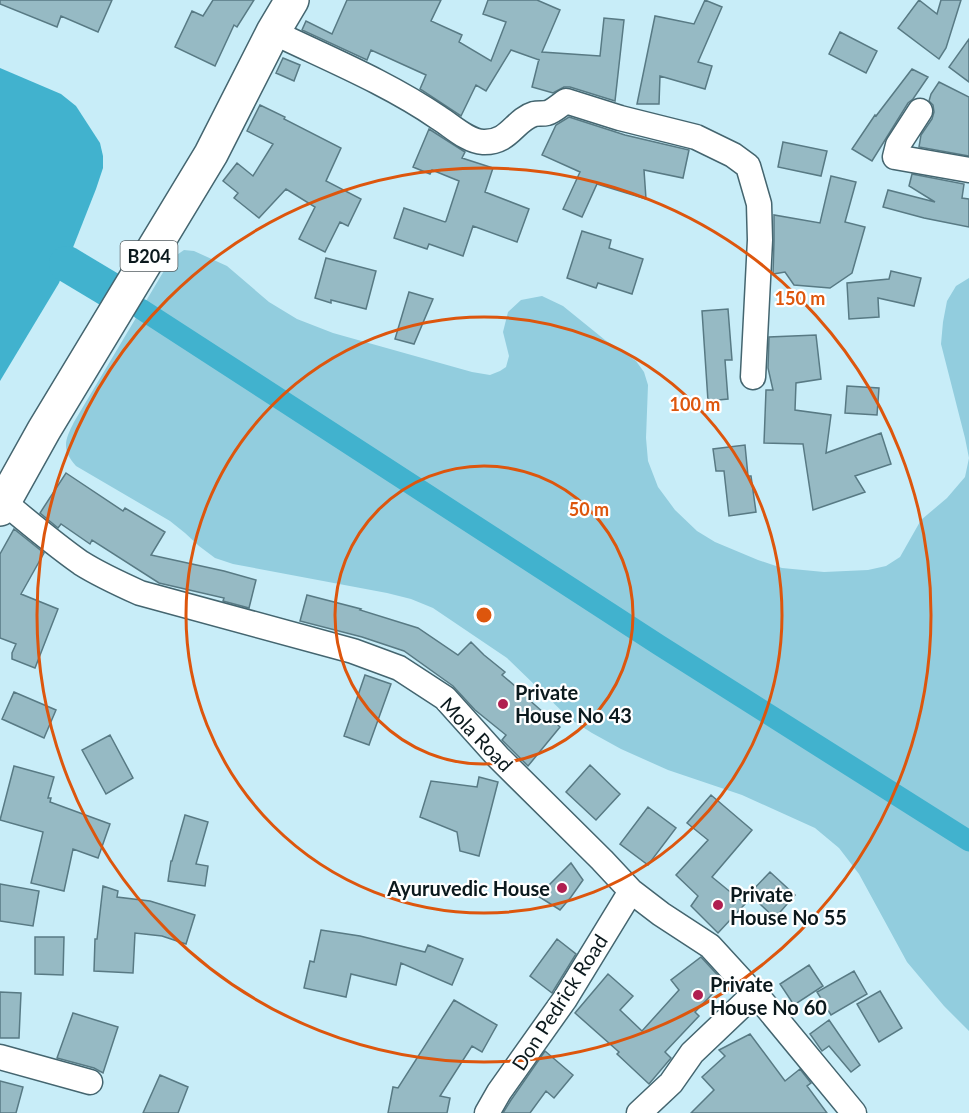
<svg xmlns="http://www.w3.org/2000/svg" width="969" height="1113" viewBox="0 0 969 1113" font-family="Lato,sans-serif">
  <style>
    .green { fill: #92cdde }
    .water { fill: #41b2ce }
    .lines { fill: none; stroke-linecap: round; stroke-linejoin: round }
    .canal { stroke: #41b2ce; stroke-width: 21 }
    .river { stroke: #41b2ce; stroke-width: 36 }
    .building { fill: #96bac4; stroke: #587a84; stroke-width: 1.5 }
    .minor-casing { stroke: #44656f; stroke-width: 27 }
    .primary-casing { stroke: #44656f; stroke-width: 36 }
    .minor { stroke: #fff; stroke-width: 24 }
    .primary { stroke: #fff; stroke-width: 33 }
    .ring { fill: none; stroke: #dd560d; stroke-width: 3 }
    .poi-dot { fill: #b01f50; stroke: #fff; stroke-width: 2 }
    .labels { text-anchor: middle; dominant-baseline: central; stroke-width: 4.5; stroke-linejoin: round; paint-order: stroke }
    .shield { fill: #fff; stroke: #545e61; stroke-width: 1.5 }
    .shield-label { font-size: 18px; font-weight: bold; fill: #0b191d }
    .poi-label { font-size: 20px; font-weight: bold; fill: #0b191d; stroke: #fff; text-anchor: start }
    .street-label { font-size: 20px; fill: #0b191d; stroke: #fff }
    .centre { fill: #dd560d; stroke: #fff; stroke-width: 3 }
    .ring-label { font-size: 18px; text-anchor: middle; font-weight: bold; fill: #dd560d; stroke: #fff; stroke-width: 4.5; stroke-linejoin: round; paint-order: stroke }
  </style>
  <rect width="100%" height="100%" fill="#c8edf8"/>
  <path class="green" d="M184 250 194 251 227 266 269 302 297 319 333 333 472 372 490 375 500 371 506 367 509 356 503 332 508 312 521 300 542 296 563 306 605 340 636 361 644 372 648 385 646 438 648 461 658 487 675 510 697 531 715 542 758 560 782 568 824 572 868 570 886 566 900 557 921 520 947 498 965 477 969 458 965 438 941 344 943 322 947 301 956 286 969 278V1031L944 1006 907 962 859 874 839 848 815 828 742 795 668 770 621 749 592 733 570 719 507 658 433 608 411 599 387 593 233 564 215 558 199 546 185 533 170 521 76 466C61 449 65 440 74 422L171 259Z"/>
  <path class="water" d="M0 68 61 94 76 106 100 143 103 156V168L96 189 59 283 0 381Z"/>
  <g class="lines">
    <path class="canal" d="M141 309 659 645 969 841"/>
    <path class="river" d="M67 264 112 291"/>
  </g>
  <path class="building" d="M0 0H112L98 32 61 16 57 27 0 4Z
    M213 0H254L237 27 234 25 215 66 175 47 192 11 203 16Z
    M347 0H441L431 21 462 35 459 42 491 61 506 22 483 14 488 0H537L560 10 542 52 600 56 604 18 624 20 615 101 570 87H564L553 93 532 87 539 59V60L511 50 486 91 476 85 461 116 420 89 426 75 371 50 367 60 302 30 306 21 332 34Z
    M705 0 722 7 698 62 712 66 705 89 660 76 659 104H637L655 16 694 24Z
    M919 0 937 14 941 0H961L946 48 939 59 898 28Z
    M840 32 877 51 866 73 829 54Z
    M969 39V82L949 67Z
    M283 58 300 65 294 81 276 73Z
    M912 69 928 77 913 99 908 103 872 161 852 149 875 115 876 116Z
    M939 82 969 97V156L919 147 921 135 932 119 934 112 933 105 929 101 931 94Z
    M260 105 285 117 284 119 341 148 326 181 361 199 348 226 340 222 325 252 299 239 315 207 286 189 259 218 234 198 238 193 223 181 237 163 253 176 273 144 247 131Z
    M569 117 625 135 689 150 683 178 644 170 646 199 597 184 582 217 563 209 580 172 542 155 556 125Z
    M429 129 465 152 462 158 493 168 485 192 529 209 517 242 473 226 463 256 429 244 427 249 394 238 404 208 445 222 446 221 459 181 432 170 430 174 413 167Z
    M783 142 827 151 821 176 778 167Z
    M912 174 964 184 962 198 969 199V227L924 218 883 207 888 190 935 202 909 186Z
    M831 176 856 182 845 222 865 227 852 273 830 288 794 285 785 272 773 274 774 241V215L820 223Z
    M582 231 611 240 609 248 643 259 632 294 598 283 596 288 567 278Z
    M326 258 376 271 366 309 331 300V303L315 298Z
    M891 271 921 278 914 306 878 298 879 317 849 319 847 283 889 279Z
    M409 292 433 299 414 344 395 339Z
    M728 309 732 360H725L728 399 708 401 702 311Z
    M816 335 821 379 796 383 795 410 831 415 826 453 881 433 891 464 855 476 865 492 813 510 803 444 764 443 766 390H773L768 368 769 337Z
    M847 386 879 388 877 415 845 413Z
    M745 445 748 476H751L756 512 729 516 724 471H716L713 449Z
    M66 473 123 511 125 508 165 532 151 555 224 571 256 580 249 608 223 601 224 598 159 583 92 540 90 544 61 524 58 528 40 513Z
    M14 529 44 553 21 594 58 609 35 668 12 659V653L16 644 0 638V554Z
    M307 595 361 609 360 610 418 628 458 655 471 642 484 655 505 672 502 675 528 697 527 698 560 727 528 766 502 740 506 735 475 710 453 686 404 651 362 637 300 621Z
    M365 675 391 684 369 745 344 736Z
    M14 692 56 710 44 738 2 719Z
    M110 735 133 778 106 794 82 750Z
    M590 765 620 794 596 820 566 792Z
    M14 766 54 777 48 798H51L50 802 110 824 98 858 73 849 64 891 31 883 43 832 0 820Z
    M479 777 498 782 479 856 460 851 457 832 420 817 431 781 477 787Z
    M711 795 752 830 712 877 745 904 718 933 691 906 698 896 676 875 708 840 687 823Z
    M648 807 676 828 648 865 620 844Z
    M185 815 208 822 196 864 208 866 205 886 168 881 171 861H172Z
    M571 863 583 880 571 897 560 910 538 896Z
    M770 872 795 895 775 918 749 894Z
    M0 884 39 891 33 926 0 921Z
    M103 886 118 891 117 897 150 901 195 915 186 944 162 936 135 933 133 973 94 971 95 939H97Z
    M321 930 360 936 425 952 428 945 463 959 452 985 401 963 396 985 351 974 346 997 304 988 310 961 314 962Z
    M35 937H64L63 975 35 974Z
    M557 939 576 954 552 993 530 976Z
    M701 957 724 982 695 1012 699 1016 665 1052 671 1058 649 1084 617 1054 619 1052 575 1013 608 974 633 996 620 1010 642 1031 679 990 671 980Z
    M809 965 823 986 794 1005 780 984Z
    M854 971 867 994 831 1015 817 992Z
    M880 991 902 1028 879 1042 857 1004Z
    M0 992 21 993 19 1038H0Z
    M454 1000 497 1025 482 1052 472 1046 440 1096 450 1098 447 1113H388L393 1087 398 1088Z
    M73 1013 118 1027 103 1073 94 1068 57 1058Z
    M829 1020 860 1065 851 1072 829 1046 822 1051 810 1034Z
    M750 1034 785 1081 800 1069 811 1083 807 1086 827 1113H691L714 1090 702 1077 725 1056 719 1050Z
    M545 1051 573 1075 554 1098 546 1091 530 1113H503L511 1100Z
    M160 1075 188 1087 178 1113H143Z
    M0 1081 23 1087 16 1113H0Z"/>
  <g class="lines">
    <defs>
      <path id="minor" d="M273 32C329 59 388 83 439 118 452 126 467 141 483 142 510 143 514 120 534 114 538 113 543 114 547 113 554 111 561 104 566 101L620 118 696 137 733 155 748 166 759 204 760 240 753 377
        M920 111 898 145 895 157 969 170
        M4 502C29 523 54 544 81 563 100 575 120 584 140 593L353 651 399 668 445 698 498 757 602 860 631 891 661 914 710 946 754 994 760 999 854 1113
        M0 1057 90 1082
        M487 1113 499 1092 565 999 631 891
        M639 1113 671 1083 692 1053 754 994"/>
      <path id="primary" d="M0 509 44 430 211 154 273 32 292 0"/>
    </defs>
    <use href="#minor" class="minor-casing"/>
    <use href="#primary" class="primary-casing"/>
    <use href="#minor" class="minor"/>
    <use href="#primary" class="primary"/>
  </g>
  <g class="ring">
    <circle cx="484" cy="615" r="149"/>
    <circle cx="484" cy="615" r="298"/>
    <circle cx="484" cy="615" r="447"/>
  </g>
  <g class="poi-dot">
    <circle cx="503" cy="704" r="6"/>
    <circle cx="562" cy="888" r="6"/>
    <circle cx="718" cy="905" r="6"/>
    <circle cx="698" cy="995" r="6"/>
  </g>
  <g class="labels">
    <rect class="shield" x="120.5" y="241" width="57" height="30" rx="4.5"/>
    <g class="shield-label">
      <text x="149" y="256">B204</text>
    </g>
    <g class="poi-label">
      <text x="515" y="692">Private<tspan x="515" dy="23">House No 43</tspan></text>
      <text x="550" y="888" text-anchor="end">Ayuruvedic House</text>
      <text x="730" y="894">Private<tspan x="730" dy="23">House No 55</tspan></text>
      <text x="710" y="984">Private<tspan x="710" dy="23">House No 60</tspan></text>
    </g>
    <g class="street-label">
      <text transform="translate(477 734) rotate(46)">Mola Road</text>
      <text transform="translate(559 1002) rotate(-57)">Don Pedrick Road</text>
    </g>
  </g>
  <circle cx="484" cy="615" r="9" class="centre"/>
  <g class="ring-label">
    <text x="800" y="305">150 m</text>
    <text x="695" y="411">100 m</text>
    <text x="589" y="516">50 m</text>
  </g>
</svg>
